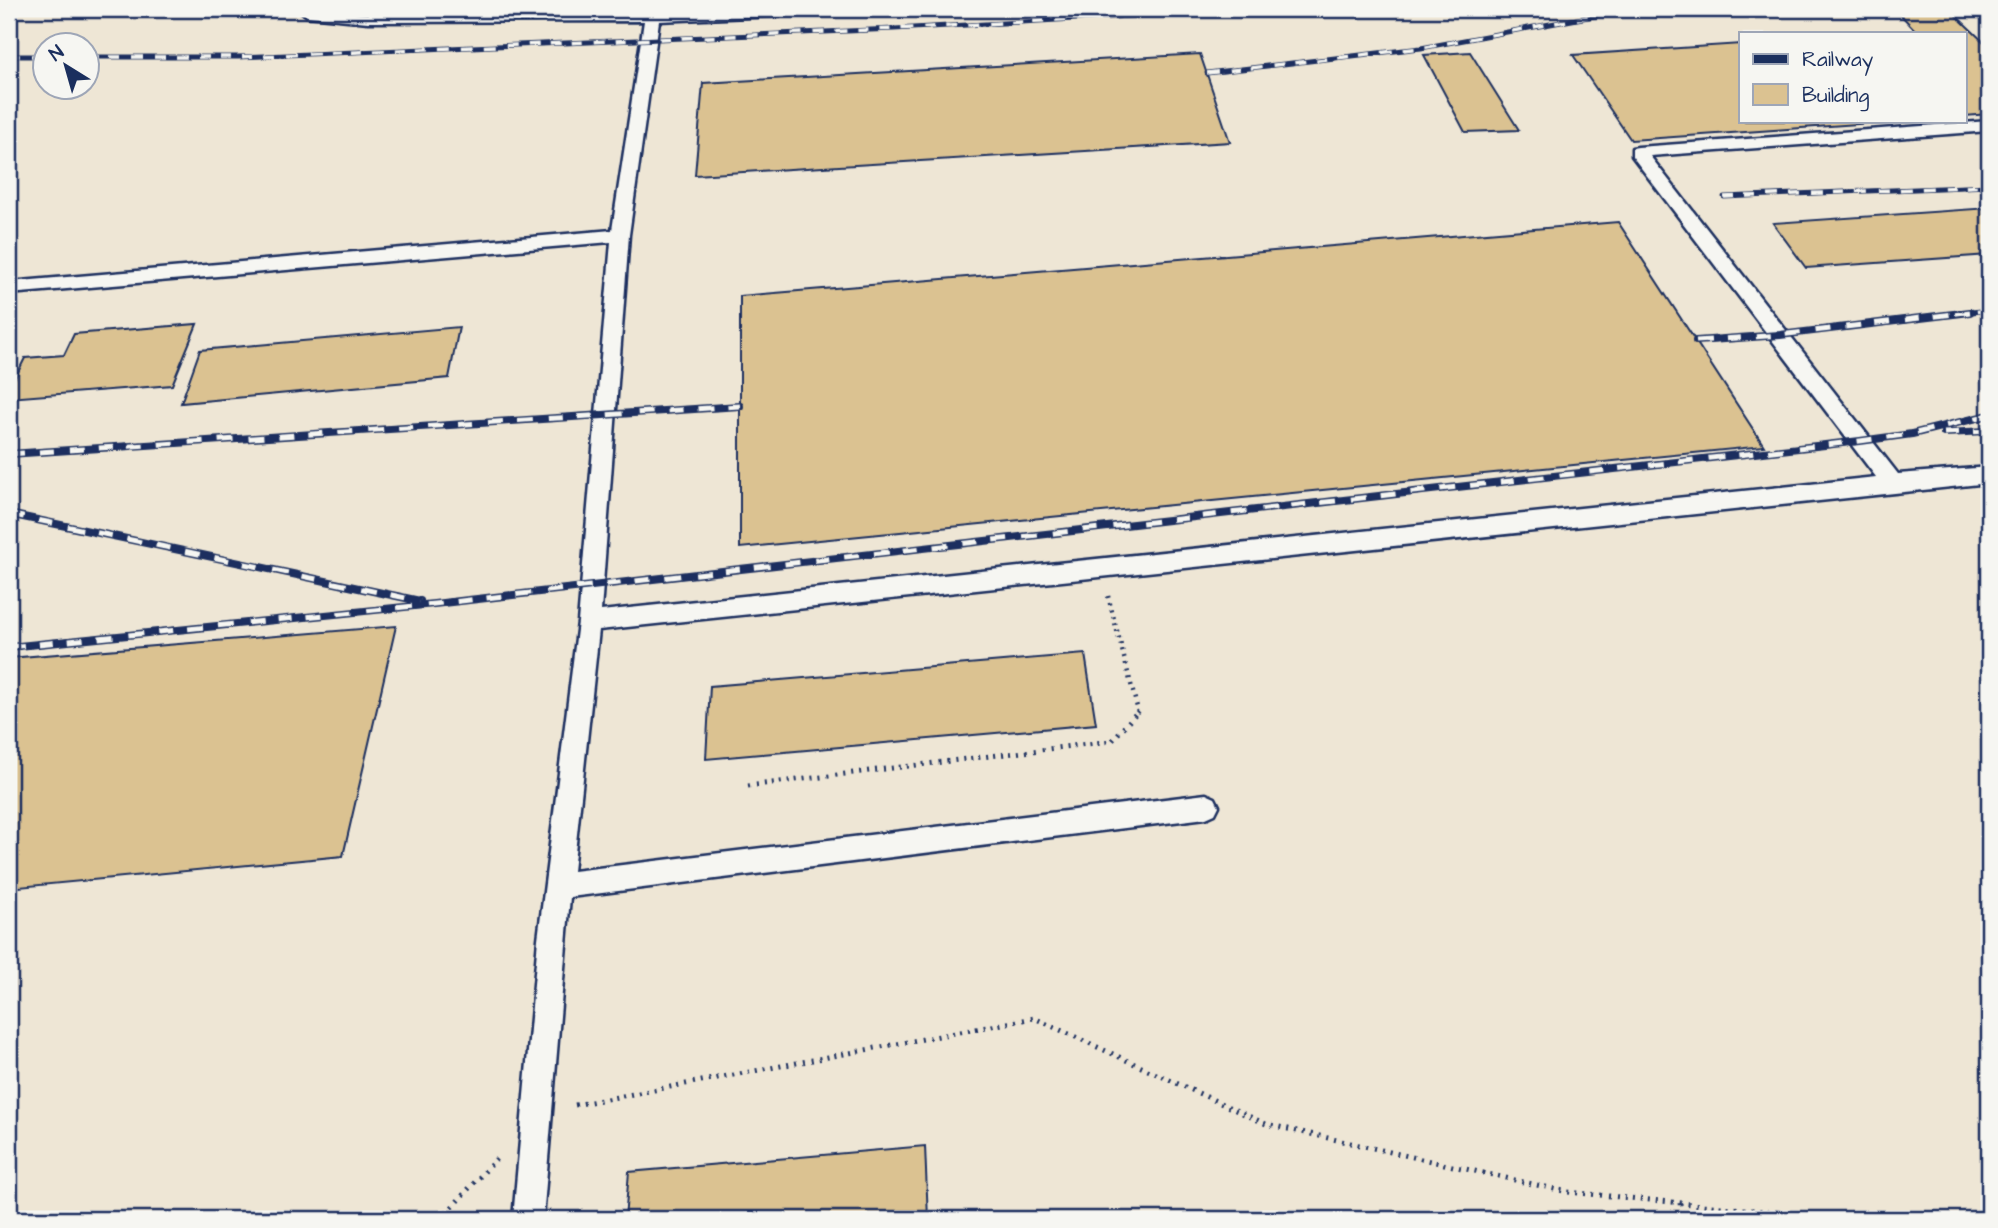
<svg xmlns="http://www.w3.org/2000/svg" width="1998" height="1228" viewBox="0 0 1998 1228" font-family="'Architects Daughter',sans-serif">
  <style>
    .built { fill: #eee6d5; fill-rule: evenodd }
    .building { fill: #dbc291; stroke: #1b2f5e; stroke-width: 2 }
    .lines { fill: none; stroke-linecap: round; stroke-linejoin: round }
    .lane-casing { stroke: #1b2f5e; stroke-width: 5 }
    .path-far1 { stroke: #1b2f5e; stroke-width: 4.5; stroke-dasharray: 2 5; stroke-linecap: butt }
    .path { stroke: #1b2f5e; stroke-width: 5; stroke-dasharray: 2 6; stroke-linecap: butt }
    .lane { fill: #f6f6f2; fill-rule: evenodd }
    .rail-far1-casing { stroke: #1b2f5e; stroke-width: 5 }
    .rail-casing { stroke: #1b2f5e; stroke-width: 8 }
    .rail-far1 { stroke: #f6f6f2; stroke-width: 3.5; stroke-dasharray: 11; stroke-linecap: butt }
    .rail { stroke: #f6f6f2; stroke-width: 5; stroke-dasharray: 15; stroke-linecap: butt }
  </style>
  <rect width="100%" height="100%" fill="#f6f6f2"/>
  <filter id="ink" filterUnits="userSpaceOnUse"><feTurbulence type="fractalNoise" baseFrequency=".0143" numOctaves="2"/><feDisplacementMap in="SourceGraphic" scale="14" xChannelSelector="R" yChannelSelector="G"/><feConvolveMatrix kernelMatrix="1 2 1 2 8 2 1 2 1" color-interpolation-filters="sRGB"/></filter>
  <g filter="url(#ink)">
    <path class="built" d="M9 9H1989V1219H9ZM1741 33H1965V121H1741ZM46 46H88V88H46Z"/>
    <path class="building" d="M1949 9 1989 47V114L1965 116V33H1908H1918L1898 12Z
      M1741 44V121H1900L1631 140 1573 55Z
      M1470 52 1519 130 1465 132 1424 55Z
      M1200 54 1230 142 695 175 703 83Z
      M1989 208V255L1806 268 1773 223Z
      M1618 222 1764 446 740 548V296Z
      M197 324 172 385 9 398V390L25 358 64 355 74 334Z
      M459 327 449 378 181 403 200 350Z
      M396 626 343 856 9 888V658Z
      M1085 654 1096 724 706 759 710 686Z
      M925 1146 928 1219H625L629 1172Z"/>
    <g class="lines">
      <defs>
        <path id="lane" d="M298 9 368 14 845 9 838 13 659 21 629 235 601 611 1876 477 1632 156V148L1638 147 1989 121V131L1650 156 1898 474 1989 467V483L599 630 573 871 1206 794 1215 798 1219 806 1215 814 1206 818 570 897 543 1219H513L538 939 578 622 611 242 9 294V282L612 230 644 21 368 22 307 16Z"/>
      </defs>
      <use href="#lane" class="lane-casing"/>
      <path class="path-far1" d="M1108 596 1138 711 1134 715"/>
      <path class="path" d="M748 786 1112 741 1136 713
        M575 1105 1034 1018 1266 1124 1568 1192 1846 1219
        M1680 1203 1682 1219
        M441 1219 496 1159"/>
      <use href="#lane" class="lane"/>
      <defs>
        <path id="rail-far1" d="M9 56H46
          M88 57H238L894 29 1255 9
          M1207 73 1421 48 1631 9
          M1724 197 1989 186
          M1955 314 1989 310"/>
        <path id="rail" d="M1696 341 1780 335 1970 312
          M1944 433 1989 431
          M9 454 740 406
          M9 514 420 601
          M9 647 434 604 1860 441 1912 434 1989 415"/>
      </defs>
      <use href="#rail-far1" class="rail-far1-casing"/>
      <use href="#rail" class="rail-casing"/>
      <use href="#rail-far1" class="rail-far1"/>
      <use href="#rail" class="rail"/>
    </g>
  </g>
  <rect width="1998" height="1228" fill="none" stroke="#f6f6f2" stroke-width="35"/>
  <rect x="18" y="18" width="1963" height="1193" fill="none" stroke="#1b2f5e" stroke-width="2.5" filter="url(#ink)"/>
  <rect x="1739" y="32" width="228" height="91" fill="#f6f6f2" stroke="#9ea6b7" stroke-width="2"/>
  <rect x="1753" y="54" width="35" height="10" fill="#1b2f5e" stroke="#9ea6b7" stroke-width="2"/>
  <text x="1802" y="66" font-size="21" fill="#1b2f5e">Railway</text>
  <rect x="1753" y="84" width="35" height="21" fill="#dbc291" stroke="#9ea6b7" stroke-width="2"/>
  <text x="1802" y="102" font-size="21" fill="#1b2f5e">Building</text>
  <g transform="translate(66 66) rotate(323)"><circle r="33" fill="#f6f6f2" stroke="#9ea6b7" stroke-width="2"/>
  <path d="M0-5L12 26L0 18L-12 26Z" fill="#1b2f5e"/>
  <text y="-10" font-size="19" font-weight="bold" text-anchor="middle" fill="#1b2f5e">N</text>
  </g>
</svg>
